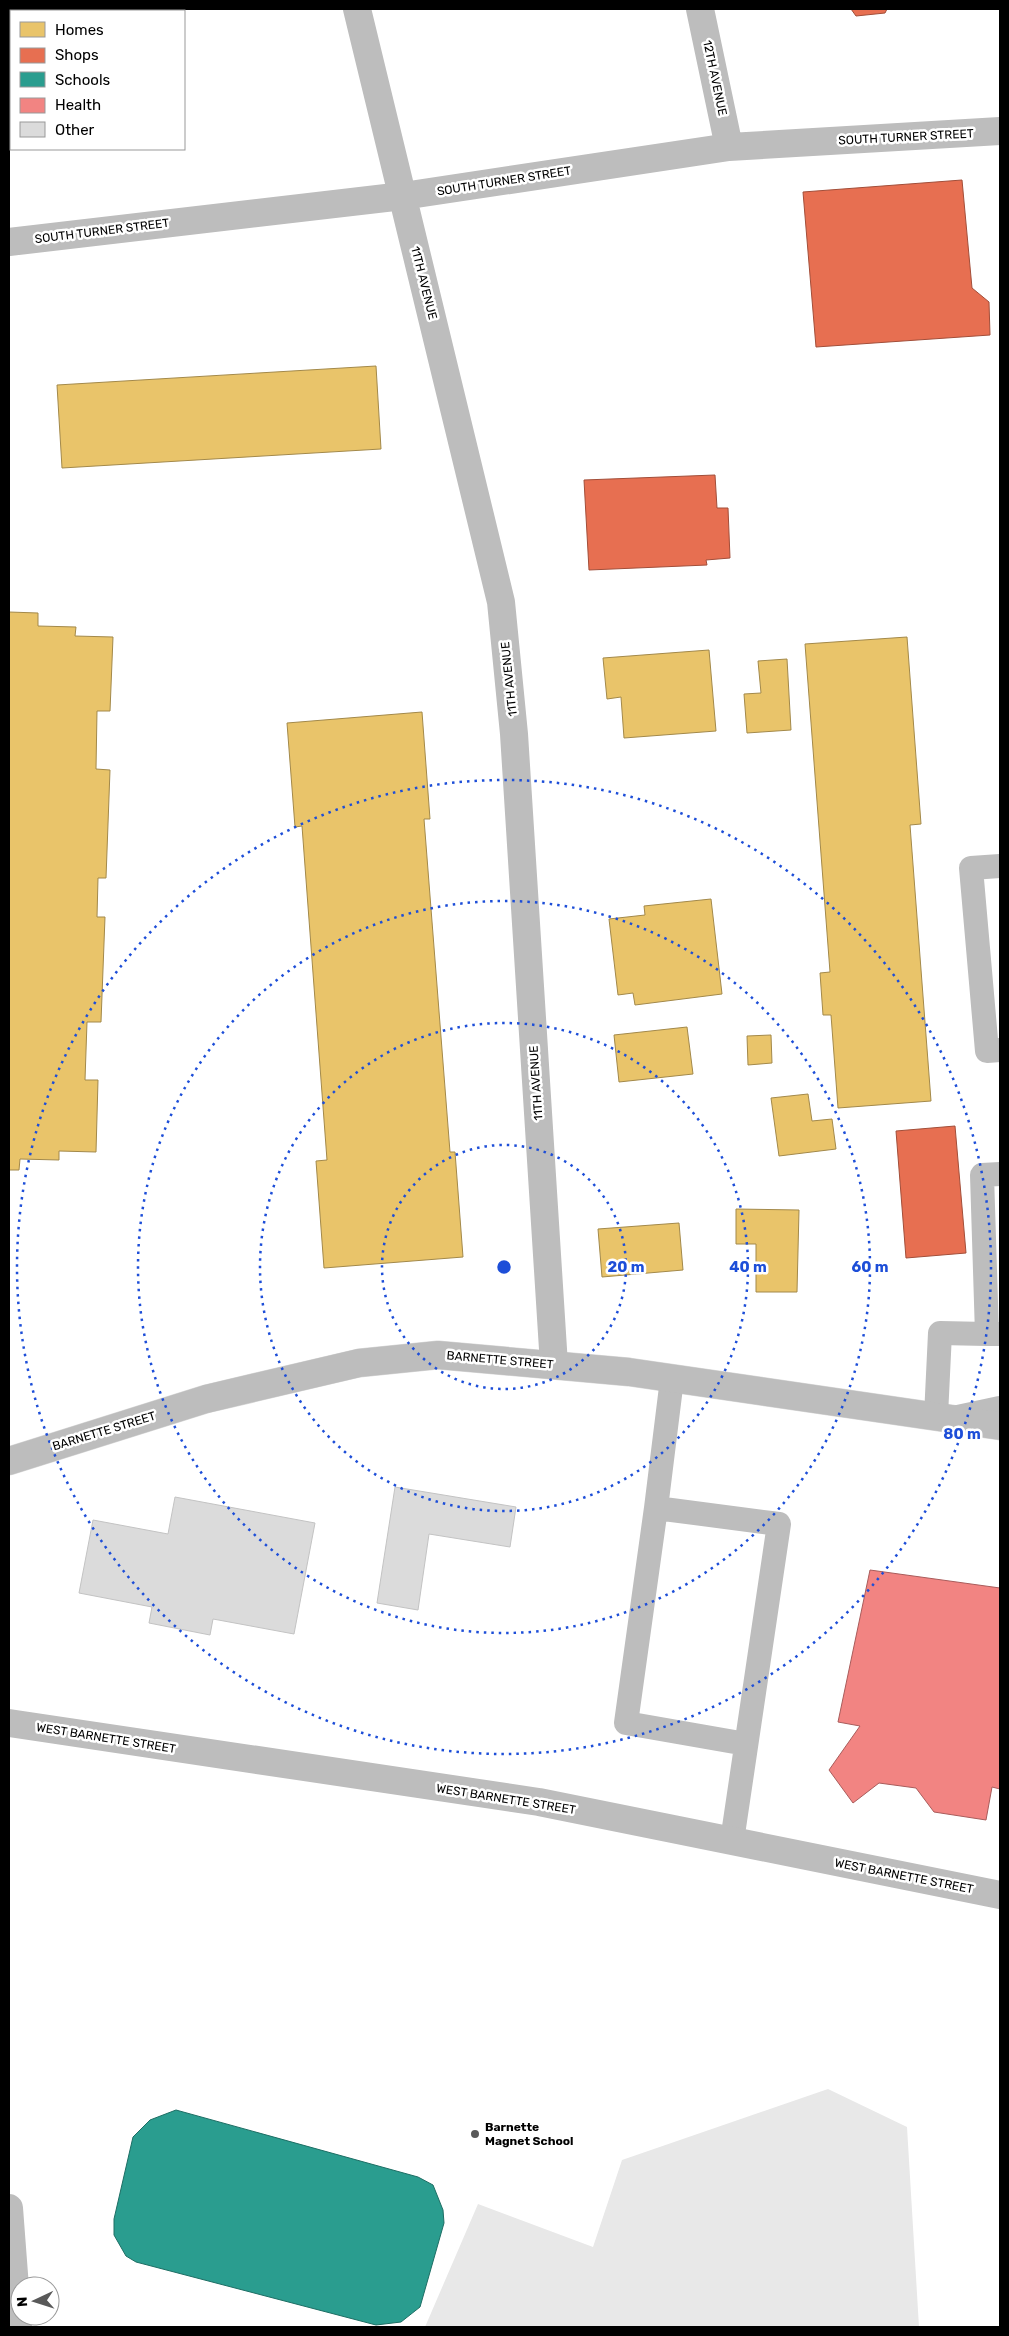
<svg xmlns="http://www.w3.org/2000/svg" width="1009" height="2336" viewBox="0 0 1009 2336" font-family="Rubik,sans-serif">
  <style>
    .green { fill: #e8e8e8 }
    .homes { fill: #e9c46a; stroke: #a3894a }
    .shops { fill: #e76f51; stroke: #a24e39 }
    .schools { fill: #2a9d8f; stroke: #1d6e64 }
    .health { fill: #f28482; stroke: #a95c5b }
    .building { fill: #dbdbdb; stroke: #c3c3c3 }
    .lines { fill: none; stroke-linecap: round; stroke-linejoin: round }
    .primary-casing { stroke: #dbdbdb; stroke-width: 29 }
    .service { stroke: #bdbdbd; stroke-width: 24 }
    .minor { stroke: #bdbdbd; stroke-width: 28 }
    .primary { stroke: #bdbdbd; stroke-width: 28 }
    .ring { fill: none; stroke: #1d4ed8; stroke-width: 2.5; stroke-dasharray: 2.5 5 }
    .poi-dot { fill: #595959; stroke: #fff; stroke-width: 2 }
    .labels { text-anchor: middle; dominant-baseline: central; stroke-width: 5; stroke-linejoin: round; paint-order: stroke }
    .street-label { font-size: 12px; fill: #000; stroke: #fff }
    .poi-label { font-size: 12px; font-weight: bold; fill: #000; stroke: #fff; text-anchor: start }
    .centre { fill: #1d4ed8; stroke: #fff; stroke-width: 2.5 }
    .ring-label { font-size: 15px; text-anchor: middle; font-weight: bold; fill: #1d4ed8; stroke: #fff; stroke-width: 5; stroke-linejoin: round; paint-order: stroke }
  </style>
  <rect width="100%" height="100%" fill="#fff"/>
  <path class="green" d="M828 2089 907 2127 919 2327H425L478 2204 593 2247 622 2160Z"/>
  <path class="homes" d="M376 366 381 449 62 468 57 385Z
    M9 612 38 613V626L76 627 75 636 113 637 110 711H97L96 769 110 770 106 878H98L97 917H105L101 1022H87L85 1080H98L96 1152 59 1151V1160L20 1159 19 1170H9Z
    M907 637 921 824 910 825 931 1101 838 1108 831 1015H823L820 973 830 972 805 644Z
    M709 650 716 731 624 738 621 697 607 699 603 658Z
    M787 659 791 730 747 733 744 694 761 693 758 661Z
    M422 712 430 819H424L450 1152H455L463 1257 324 1268 316 1161 327 1160 302 826 295 827 287 723Z
    M711 899 722 994 635 1005 633 993 618 995 609 919 645 915 644 906Z
    M687 1027 693 1074 619 1082 614 1035Z
    M771 1035 772 1063 748 1065 747 1036Z
    M808 1094 812 1121 832 1119 836 1149 779 1156 771 1098Z
    M736 1209 799 1210 797 1292H756V1244H736Z
    M679 1223 683 1270 602 1277 598 1229Z"/>
  <path class="shops" d="M851 9H887L885 13 856 16Z
    M962 180 972 288 989 302 990 335 816 347 803 192Z
    M715 475 717 508H728L730 558 706 560 707 565 589 570 584 480Z
    M955 1126 966 1253 906 1258 896 1131Z"/>
  <path class="schools" d="M176 2110 418 2177 433 2185 443 2210 444 2223 420 2307 401 2322 376 2325 136 2262 126 2256 114 2235V2219L133 2137 150 2120Z"/>
  <path class="health" d="M870 1570 1000 1588V1789L992 1787 986 1820 934 1812 916 1788 879 1783 853 1803 829 1770 860 1726 838 1722Z"/>
  <path class="building" d="M395 1487 516 1507 510 1547 429 1534 418 1610 377 1603Z
    M175 1497 315 1523 294 1634 213 1619 210 1635 149 1623 152 1607 79 1593 93 1520 168 1534Z"/>
  <g class="lines">
    <defs>
      <path id="primary" d="M9 1461 206 1399 359 1363 438 1355 629 1372 1000 1426"/>
    </defs>
    <use href="#primary" class="primary-casing"/>
    <path class="service" d="M1000 866 971 868 987 1051 1000 1050
      M1000 1174 982 1175 987 1334H1000
      M672 1379 656 1508 779 1524 732 1841
      M936 1416 940 1333 987 1334
      M656 1508 626 1723 746 1744"/>
    <path class="minor" d="M357 9 501 602 514 734 554 1365
      M700 9 729 147
      M9 242 403 196 729 147 1000 131
      M958 1419 1000 1410
      M9 1723 539 1802 1000 1895
      M9 2208 18 2327"/>
    <use href="#primary" class="primary"/>
  </g>
  <g class="ring">
    <circle cx="504" cy="1267" r="122"/>
    <circle cx="504" cy="1267" r="244"/>
    <circle cx="504" cy="1267" r="366"/>
    <circle cx="504" cy="1267" r="487"/>
  </g>
  <circle class="poi-dot" cx="475" cy="2134" r="5"/>
  <g class="labels">
    <g class="street-label">
      <text transform="translate(715 78) rotate(78)">12TH AVENUE</text>
      <text transform="translate(906 137) rotate(-3)">SOUTH TURNER STREET</text>
      <text transform="translate(504 181) rotate(-9)">SOUTH TURNER STREET</text>
      <text transform="translate(102 231) rotate(-7)">SOUTH TURNER STREET</text>
      <text transform="translate(424 283) rotate(76)">11TH AVENUE</text>
      <text transform="translate(509 679) rotate(-96)">11TH AVENUE</text>
      <text transform="translate(536 1083) rotate(-94)">11TH AVENUE</text>
      <text transform="translate(500 1360) rotate(5)">BARNETTE STREET</text>
      <text transform="translate(104 1431) rotate(-17)">BARNETTE STREET</text>
      <text transform="translate(106 1738) rotate(9)">WEST BARNETTE STREET</text>
      <text transform="translate(506 1799) rotate(9)">WEST BARNETTE STREET</text>
      <text transform="translate(904 1876) rotate(11)">WEST BARNETTE STREET</text>
    </g>
    <g class="poi-label">
      <text x="485" y="2127">Barnette<tspan x="485" dy="14">Magnet School</tspan></text>
    </g>
  </g>
  <circle cx="504" cy="1267" r="8" class="centre"/>
  <g class="ring-label">
    <text x="626" y="1272">20 m</text>
    <text x="748" y="1272">40 m</text>
    <text x="870" y="1272">60 m</text>
    <text x="962" y="1439">80 m</text>
  </g>
  <rect width="1009" height="2336" fill="none" stroke="#000000" stroke-width="20"/>
  <rect x="10" y="10" width="175" height="140" fill="#ffffff" stroke="#999999"/>
  <rect x="20" y="22" width="25" height="15" fill="#e9c46a" stroke="#999999"/>
  <text x="55" y="35" font-size="15" fill="#000000">Homes</text>
  <rect x="20" y="48" width="25" height="15" fill="#e76f51" stroke="#999999"/>
  <text x="55" y="60" font-size="15" fill="#000000">Shops</text>
  <rect x="20" y="72" width="25" height="15" fill="#2a9d8f" stroke="#999999"/>
  <text x="55" y="85" font-size="15" fill="#000000">Schools</text>
  <rect x="20" y="98" width="25" height="15" fill="#f28482" stroke="#999999"/>
  <text x="55" y="110" font-size="15" fill="#000000">Health</text>
  <rect x="20" y="122" width="25" height="15" fill="#dbdbdb" stroke="#999999"/>
  <text x="55" y="135" font-size="15" fill="#000000">Other</text>
  <g transform="translate(35 2301) rotate(266)"><circle r="24" fill="#ffffff" stroke="#999999"/>
  <path d="M0-4L9 19L0 12L-9 19Z" fill="#595959"/>
  <text y="-8" font-size="14" font-weight="bold" text-anchor="middle" fill="#000000">N</text>
  </g>
</svg>
